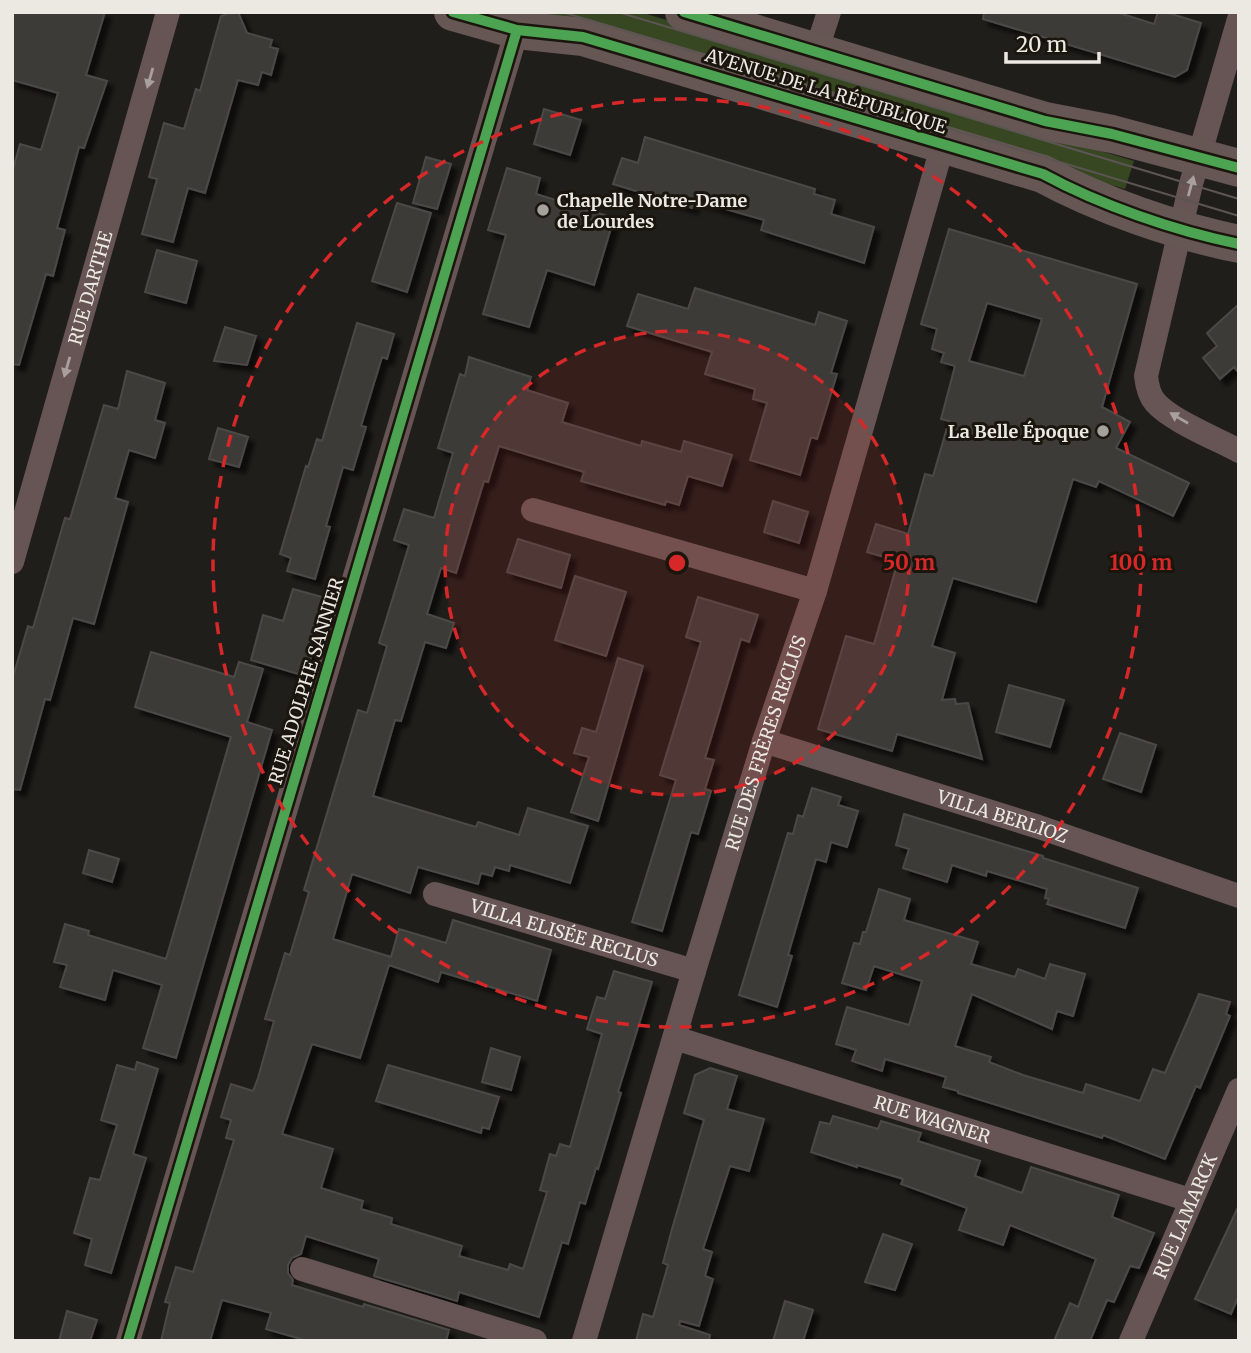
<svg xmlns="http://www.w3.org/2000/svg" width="1251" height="1353" viewBox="0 0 1251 1353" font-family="Merriweather,serif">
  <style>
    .green { fill: #364721 }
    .building { fill: #3d3b38; stroke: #4b4946; stroke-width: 2; fill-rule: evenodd; filter: url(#shadow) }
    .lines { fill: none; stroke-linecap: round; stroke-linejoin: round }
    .minor { stroke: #665554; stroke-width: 24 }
    .primary { stroke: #665654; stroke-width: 38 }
    .tram { stroke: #5c5553; stroke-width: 2 }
    .cycleway-casing { stroke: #1b160d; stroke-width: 15 }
    .cycleway { stroke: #4ca352; stroke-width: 10 }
    .oneway { fill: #a99f9c }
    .ring { fill: none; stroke: #d62828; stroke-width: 3.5; stroke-dasharray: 12 9 }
    .poi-dot { fill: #a5a29d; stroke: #1b160d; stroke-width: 2.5 }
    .labels { text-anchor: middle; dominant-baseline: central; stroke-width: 6; stroke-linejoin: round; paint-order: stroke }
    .street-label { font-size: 18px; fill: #ece9e3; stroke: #1b160d }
    .poi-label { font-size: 18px; font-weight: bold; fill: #ece9e3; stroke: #1b160d; text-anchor: start }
    .centre { fill: #d62828; stroke: #1b160d; stroke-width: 3.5 }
    .ring-label { font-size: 21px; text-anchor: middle; font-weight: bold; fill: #d62828; stroke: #1b160d; stroke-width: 6; stroke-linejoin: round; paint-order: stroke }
  </style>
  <defs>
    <filter id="shadow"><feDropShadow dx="6" dy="6" stdDeviation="2" flood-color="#0009"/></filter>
  </defs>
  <rect width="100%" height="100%" fill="#201e1a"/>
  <path class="green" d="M539 12H640L1134 161 1125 189Z"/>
  <path class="building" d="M12 12H105L86 75 107 81 84 148 79 147 57 228 65 230 53 276 46 274 19 365 12 364V173L20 144 41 150 58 93 12 80Z
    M232 12H238L247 33 272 40 270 47 278 49 271 75 262 72 258 85 238 80 205 193 188 188 173 242 142 234 157 179 149 177 164 123 184 129 196 89 200 91 221 16Z
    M984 12H1116L1154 24 1158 12H1165L1201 23 1187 70 1175 77 983 19Z
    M544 109 581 120 570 155 534 144Z
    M645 137 815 189 814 194 835 200 831 214 874 227 864 263 761 230 764 220 694 200 692 208 613 184 622 158 638 163Z
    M426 157 451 164 437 209 413 203Z
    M507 168 540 178 536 194 614 218 594 285 547 270 529 327 483 314 506 235 488 230Z
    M397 203 431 213 407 292 372 281Z
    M949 229 1137 284 1102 407 1130 422 1116 448 1189 483 1173 516 1099 481 1096 487 1073 479 1036 602 953 578 932 646 955 653 942 700 955 699 956 704 968 703 982 759 897 734 892 751 818 729 846 636 874 644 898 561 867 552 876 524 908 534 925 474 933 476 949 421 941 419 955 366 941 362 944 353 932 349 937 329 921 324ZM987 303 1042 319 1024 376 969 361Z
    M157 250 197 261 186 303 145 292Z
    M695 288 815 325 819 312 847 321 831 373 837 374 817 439 811 437 800 475 750 460 767 403 753 399 755 389 705 374 712 352 627 326 638 294 688 309Z
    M1239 304V373L1234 367 1220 379 1203 358 1217 346 1207 333Z
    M357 323 394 334 387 359 382 357 361 426 366 427 353 470 343 467 326 526 330 527 315 579 287 571 291 558 280 554 306 466 308 467 317 439 322 441Z
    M225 327 256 336 247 365 214 361Z
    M469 357 531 377 527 390 568 403 562 422 641 446 642 441 681 452 684 441 732 455 722 486 688 476 679 505 666 501 665 505 581 481 584 472 499 446 488 482 484 481 456 573 441 568 427 614 454 623 446 648 425 642 401 721 395 720 373 796 476 827 478 822 519 835 528 808 588 826 570 883 510 865 509 871 495 867 492 876 481 873 478 884 418 867 410 893 352 874 333 939 391 957 399 929 446 943 453 920 551 950 537 1001 441 972 438 982 389 965 360 1058 312 1044 282 1134 333 1149 321 1188 363 1201 361 1209 392 1218 391 1224 462 1246 459 1256 508 1270 510 1264 523 1269 547 1192 540 1190 550 1154 556 1156 560 1144 570 1147 602 1034 587 1029 597 997 605 999 614 971 652 982 618 1092 621 1093 598 1169 596 1168 585 1204 580 1202 568 1244 562 1242 539 1317 459 1292 457 1301 374 1276 379 1259 306 1236 301 1254 292 1258 288 1265V1273L293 1280 292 1285 363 1307 364 1304 449 1330 446 1341H308L266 1329 271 1313 222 1300 210 1341H161L170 1303 165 1302 176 1267 193 1272 234 1140 226 1138 231 1120 221 1117 231 1084 253 1091 258 1078 274 1021 265 1019 285 953 290 955 309 892 304 890 358 710 367 713 387 646 379 643 409 545 394 540 404 509 434 518 453 453 438 448 460 374 465 376Z
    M127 371 165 383 155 420 165 423 155 458 129 450 115 498 128 502 94 624 73 618 50 700 45 699 20 790 12 789V680L28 626 33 628 65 518 70 519 104 405 118 409Z
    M218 428 248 437 239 467 209 459Z
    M773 501 808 512 799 543 764 532Z
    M518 539 570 555 561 588 507 572Z
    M575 576 626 592 606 656 555 640Z
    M293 589 329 599 305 676 251 660 263 615 283 621Z
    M698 597 758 615 749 642 741 639 705 758 714 760 705 789 711 791 698 834 691 832 662 931 632 922 676 780 660 775 701 642 686 637Z
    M151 652 234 677 239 662 263 669 247 722 272 730 176 1058 143 1048 162 985 113 970 105 1000 60 987 67 965 54 962 65 924 89 931 88 935 166 959 231 737 135 707Z
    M618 658 643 666 598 821 571 812 589 757 574 753 582 728 596 732Z
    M1009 685 1064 700 1050 747 996 732Z
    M1120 733 1156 745 1141 792 1103 779Z
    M812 788 841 797 838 805 858 811 847 847 831 842 826 862 816 859 788 955 792 956 777 1007 739 995 788 833 793 834 798 815 803 817Z
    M904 814 1043 856V858L1138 888 1125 928 1047 904 1049 899 1045 898 1047 889 987 871 986 876 952 865 947 882 903 868 909 849 896 845Z
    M89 850 119 859 112 882 83 873Z
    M879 889 910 899 904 920 978 942 971 964 1015 977 1018 969 1045 979 1050 964 1085 974 1073 1016 1057 1011 1052 1029 972 994 955 1046 991 1057 989 1062 1023 1075 1083 1093 1086 1084 1140 1101 1153 1069 1165 1073 1199 994 1230 1002 1226 1014 1230 1016 1200 1088 1196 1086 1165 1159 1103 1135 1102 1138 958 1093V1091L943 1087 946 1077 885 1059 882 1071 852 1061 856 1050 836 1044 847 1007 909 1025 922 981 874 966 866 990 842 983 854 943 860 944 863 932H866Z
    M491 1048 520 1057 511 1090 482 1082Z
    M137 1062 158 1069 133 1154 146 1158 111 1273 85 1265 92 1239 74 1233 90 1178 100 1180 117 1125 101 1120 117 1065 135 1070Z
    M388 1065 499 1097 489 1129 482 1127 481 1133 376 1101Z
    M710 1068 737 1076 727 1109 764 1119 749 1171 730 1166 703 1249 712 1252 705 1276 713 1279 699 1326 680 1321 679 1325 710 1335 709 1341H636L643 1314 653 1317 668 1265 663 1263 672 1229 704 1120 684 1113 695 1075Z
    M833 1116 878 1129 881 1121 921 1133 918 1141 980 1161 975 1176 1022 1193 1031 1167 1119 1195 1112 1217 1154 1233 1139 1268 1130 1266 1114 1302 1107 1300 1090 1341H1054L1070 1303 1078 1307 1096 1259 1010 1225 1003 1245 959 1230 967 1208 901 1184 903 1179 857 1165V1167L811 1152 820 1122 830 1124Z
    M1239 1205V1295L1231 1314 1195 1299Z
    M883 1234 912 1244 895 1290 865 1282Z
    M785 1301 813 1310 803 1341H773Z
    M67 1311 97 1320 90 1341H59Z"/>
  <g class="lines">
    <g class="minor">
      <path d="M1239 19 1191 184 1146 376C1147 385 1149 395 1155 402 1170 420 1217 439 1239 451"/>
      <path d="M816 52 829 12"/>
      <path d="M533 510 815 591"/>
      <path id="s1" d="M12 562 168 12"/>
      <path id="s2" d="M764 741 1039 827 1239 896"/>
      <path id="s3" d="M435 894 694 971"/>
      <path id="s4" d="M675 1038 1190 1200"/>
      <path d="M302 1269 535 1341"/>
      <path d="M128 1341 517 30"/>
      <path id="s5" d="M584 1341 694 971 764 741 815 591 943 144"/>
      <path id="s6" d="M1131 1341 1239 1090"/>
    </g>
    <path class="primary" d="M453 12 517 30 583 37 1043 174C1100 205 1175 231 1239 244
      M684 12 1045 121 1112 134 1239 168"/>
    <path class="tram" d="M562 12 1239 216
      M618 12 1239 199"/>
    <defs>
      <path id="cycleway" d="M453 12 517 30 583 37 1043 174C1100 205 1175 231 1239 244
        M684 12 1045 121 1112 134 1239 168
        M128 1341 517 30"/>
    </defs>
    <use href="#cycleway" class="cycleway-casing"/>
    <use href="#cycleway" class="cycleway"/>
  </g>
  <defs><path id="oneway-solid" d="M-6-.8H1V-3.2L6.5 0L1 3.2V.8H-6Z" transform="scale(1.75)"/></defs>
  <g class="oneway">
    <use href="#oneway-solid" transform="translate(150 78) rotate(106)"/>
    <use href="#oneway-solid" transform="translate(1191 186) rotate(-75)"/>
    <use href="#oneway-solid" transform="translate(67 367) rotate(106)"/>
    <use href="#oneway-solid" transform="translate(1179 418) rotate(-150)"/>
  </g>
  <circle cx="677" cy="563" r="232" fill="#d62828" fill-opacity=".12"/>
  <g class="ring">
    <circle cx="677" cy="563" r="232"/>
    <circle cx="677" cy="563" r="464"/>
  </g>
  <g class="poi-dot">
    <circle cx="543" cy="210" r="7"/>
    <circle cx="1103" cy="431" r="7"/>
  </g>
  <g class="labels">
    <g class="street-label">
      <text transform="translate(826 91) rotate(17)">AVENUE DE LA RÉPUBLIQUE</text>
      <text stroke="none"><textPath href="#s1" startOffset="285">RUE DARTHE</textPath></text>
      <text transform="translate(306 681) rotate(-73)">RUE ADOLPHE SANNIER</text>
      <text stroke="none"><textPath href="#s5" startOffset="625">RUE DES FRÈRES RECLUS</textPath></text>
      <text stroke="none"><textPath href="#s2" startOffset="250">VILLA BERLIOZ</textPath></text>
      <text stroke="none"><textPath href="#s3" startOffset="135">VILLA ELISÉE RECLUS</textPath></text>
      <text stroke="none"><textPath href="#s4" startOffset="270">RUE WAGNER</textPath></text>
      <text stroke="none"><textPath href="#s6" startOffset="136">RUE LAMARCK</textPath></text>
    </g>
    <g class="poi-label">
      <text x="557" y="200">Chapelle Notre-Dame<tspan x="557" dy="21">de Lourdes</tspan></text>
      <text x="1089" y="431" text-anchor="end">La Belle Époque</text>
    </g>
  </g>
  <circle cx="677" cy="563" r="10" class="centre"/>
  <g class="ring-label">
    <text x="909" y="570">50 m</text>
    <text x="1141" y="570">100 m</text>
  </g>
  <rect width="1251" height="1353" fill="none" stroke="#ece9e3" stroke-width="28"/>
  <path d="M1006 52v10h93v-10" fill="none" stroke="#ece9e3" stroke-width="3.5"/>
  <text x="1016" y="52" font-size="21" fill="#ece9e3" stroke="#1b160d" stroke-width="5" paint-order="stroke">20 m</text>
</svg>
